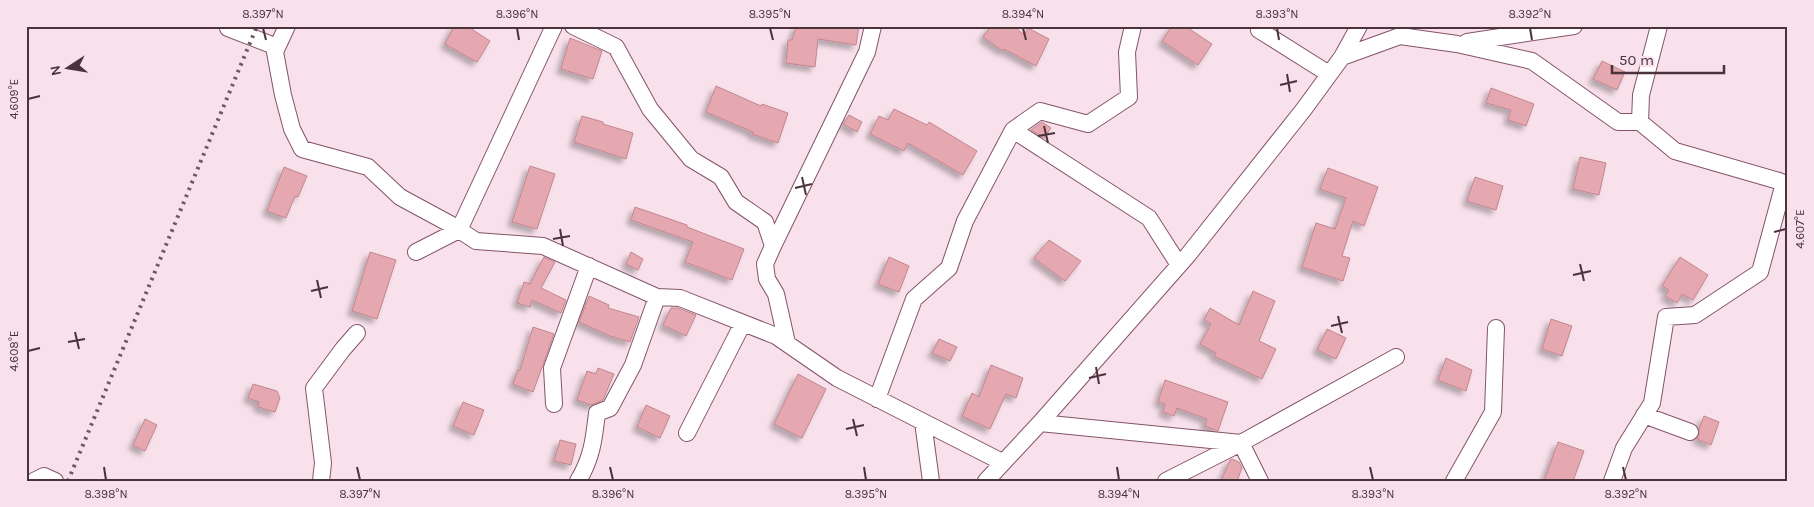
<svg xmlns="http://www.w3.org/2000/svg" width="1814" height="507" viewBox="0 0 1814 507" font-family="Karla,sans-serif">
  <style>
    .building { fill: #e5a8b0; stroke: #c1868e; filter: url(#shadow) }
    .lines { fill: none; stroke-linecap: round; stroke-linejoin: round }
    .minor-casing { stroke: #85536b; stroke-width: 18 }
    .minor { stroke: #fff; stroke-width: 16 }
    .rail { stroke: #6e5761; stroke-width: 4; stroke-dasharray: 2.5 5; stroke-linecap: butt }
    .ticks { fill: none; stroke: #4a333d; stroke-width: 2 }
    .neatline { fill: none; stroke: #4a333d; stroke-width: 2 }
    .ticks-label { font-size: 12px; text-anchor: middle; fill: #4a333d }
  </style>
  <defs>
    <filter id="shadow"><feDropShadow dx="-4.5" dy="4.5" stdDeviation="2.5" flood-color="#0004"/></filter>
  </defs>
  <rect width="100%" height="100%" fill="#f8e1eb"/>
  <path class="building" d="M454 26H467L490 41 477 62 445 44Z
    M796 26H859L856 45 818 39 815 67 786 63 788 40H792Z
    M991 26H1014L1024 35 1028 28 1049 39 1036 66 1004 49 1003 51 983 37Z
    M1172 26H1185L1212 44 1198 65 1162 41Z
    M570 38 602 51 593 79 561 69Z
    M1602 61 1625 72 1617 90 1593 79Z
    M716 86 761 106 762 104 788 113 778 143 752 134 753 132 706 112Z
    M1491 88 1534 104 1526 126 1508 120 1511 110 1486 103Z
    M894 109 927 125 929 122 977 151 963 175 908 143 904 151 870 134 879 116 888 120Z
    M849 115 862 122 857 132 843 124Z
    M582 116 603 122V124L633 133 626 159 574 142Z
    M1042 122 1051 128 1044 138 1031 130Z
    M1580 157 1606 163 1599 195 1573 189Z
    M530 166 555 174 537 229 512 222Z
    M284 167 307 176 298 197 295 196 286 218 267 211Z
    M1328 168 1378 187 1364 226 1353 221 1342 256 1350 258 1343 281 1302 267 1316 223 1335 229 1346 198 1320 189Z
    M1475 177 1503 186 1496 210 1467 201Z
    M635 207 687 225V227L744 249 732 280 685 262 693 242 631 220Z
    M1049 240 1081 261 1065 281 1034 258Z
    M370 252 396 260 377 319 352 311Z
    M631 252 643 259 638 270 626 264Z
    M544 257 555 262 541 288 566 300 561 313 532 300 530 307 517 303 524 282 530 284Z
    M889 257 909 266 899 292 878 284Z
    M1680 257 1708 275 1693 300 1682 294 1677 303 1665 296 1669 290 1662 286Z
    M1253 291 1275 301 1259 341 1276 349 1262 379 1214 356 1216 353 1200 344 1211 324 1204 320 1210 308 1239 325Z
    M589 296 609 305 608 308 639 317 630 342 610 336 579 322Z
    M671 308H678L696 315 686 336 663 325Z
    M1551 319 1572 326 1562 356 1542 349Z
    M533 327 554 334 533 392 513 384 518 370H520Z
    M1327 329 1346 338 1336 359 1317 350Z
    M939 339 957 347 950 361 932 353Z
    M1446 358 1472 370 1466 391 1438 380Z
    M991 365 1023 378 1016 398 1006 394 990 429 962 416 972 393 979 397Z
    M598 368 614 374 603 400 591 405 577 400 587 371 596 374Z
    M798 374 826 389 802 438 774 424Z
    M1165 380 1228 402 1218 431 1205 426 1207 419 1177 408 1174 416 1163 412 1165 404 1158 402Z
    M253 384 277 391 280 398 275 412 258 407 259 402 248 398Z
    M463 402 484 410 474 435 453 426Z
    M646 405 670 416 660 438 637 427Z
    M1704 416 1719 422 1711 445 1697 439 1699 435V429Z
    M145 419 157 425 145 451 133 445Z
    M560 440 576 444 571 465 554 461Z
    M1558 442 1584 451 1573 481H1544Z
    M1232 459 1239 462 1242 468 1237 481H1221L1230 460Z"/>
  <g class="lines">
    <defs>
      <path id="minor" d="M287 26 275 52 283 95 292 129 302 149 368 167 400 197 450 224 476 241 543 246 657 297 680 298 776 336 837 378 1002 462
        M573 26 616 47 650 109 691 159 721 177 736 202 765 222 773 246 867 52 873 26
        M1259 26V30L1329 74
        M228 28 277 47
        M1467 42 1574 26
        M1342 57 1400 36 1457 44 1532 61 1618 122H1640L1641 95 1659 26
        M1640 122 1675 151 1779 181 1788 185
        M1013 130 1040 111 1088 124 1129 97 1127 52 1133 26
        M773 246 765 264 767 279 776 294 787 343
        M416 252 459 230 554 26
        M877 399 914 299 949 268 965 221 1013 130 1149 218 1179 265
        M554 404 552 368 589 266
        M1644 415 1690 432
        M923 422 931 481
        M1040 423 1241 443 1260 481
        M687 433 743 323
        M34 481 44 476 55 481
        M321 481 323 463 314 388 343 349 357 333
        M578 481C592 458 594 439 597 413L610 408 633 365 657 297
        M986 481 1040 423 1188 255 1304 109 1342 57 1359 26
        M1166 481 1241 443 1396 357
        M1454 481 1493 412 1496 328
        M1612 481 1624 448 1652 403 1666 317 1695 315 1760 272 1784 183"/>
    </defs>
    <use href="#minor" class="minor-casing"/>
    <use href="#minor" class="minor"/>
    <path class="rail" d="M68 481 257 26"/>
  </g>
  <path class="ticks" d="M263 28 266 40M517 28 519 40M770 28 773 40M1023 28 1026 40M1277 28 1279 40M1530 28 1532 40M1287 74 1290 92M1280 85 1297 81M28 99 40 96M1044 126 1048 143M1038 136 1055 133M802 177 806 195M795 188 812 184M560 229 563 246M1774 232 1786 229M553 239 570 236M1580 264 1584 281M1573 275 1591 271M317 280 321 298M311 291 328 287M1338 316 1342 333M1331 326 1348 322M75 332 79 349M68 342 85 339M28 351 40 348M1096 367 1099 384M1089 378 1106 374M853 419 857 436M846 429 864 425M104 467 106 480M357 467 360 480M610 467 613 480M864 467 866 480M1117 467 1119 480M1370 467 1373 480M1623 467 1626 480"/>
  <rect width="1814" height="507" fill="none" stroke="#f8e1eb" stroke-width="55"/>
  <g transform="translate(68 68) rotate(258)" stroke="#f8e1eb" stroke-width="4" paint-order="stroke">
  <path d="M0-4L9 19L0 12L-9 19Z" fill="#4a333d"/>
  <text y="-8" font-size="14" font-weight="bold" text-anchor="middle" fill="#4a333d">N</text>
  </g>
  <path d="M1612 65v8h112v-8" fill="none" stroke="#4a333d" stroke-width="2.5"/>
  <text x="1619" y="65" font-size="15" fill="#4a333d" stroke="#f8e1eb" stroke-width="4" paint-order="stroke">50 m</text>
  <rect x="28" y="28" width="1758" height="452" class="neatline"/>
  <g class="ticks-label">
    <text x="263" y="18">8.397°N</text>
    <text x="517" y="18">8.396°N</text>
    <text x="770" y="18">8.395°N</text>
    <text x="1023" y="18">8.394°N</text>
    <text x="1277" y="18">8.393°N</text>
    <text x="1530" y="18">8.392°N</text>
    <text transform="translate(14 99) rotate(-90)" y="4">4.609°E</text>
    <text transform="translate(1800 229) rotate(-90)" y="4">4.607°E</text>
    <text transform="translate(14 351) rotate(-90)" y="4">4.608°E</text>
    <text x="106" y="498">8.398°N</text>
    <text x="360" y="498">8.397°N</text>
    <text x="613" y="498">8.396°N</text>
    <text x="866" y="498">8.395°N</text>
    <text x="1119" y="498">8.394°N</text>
    <text x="1373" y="498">8.393°N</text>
    <text x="1626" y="498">8.392°N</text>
  </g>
</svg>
